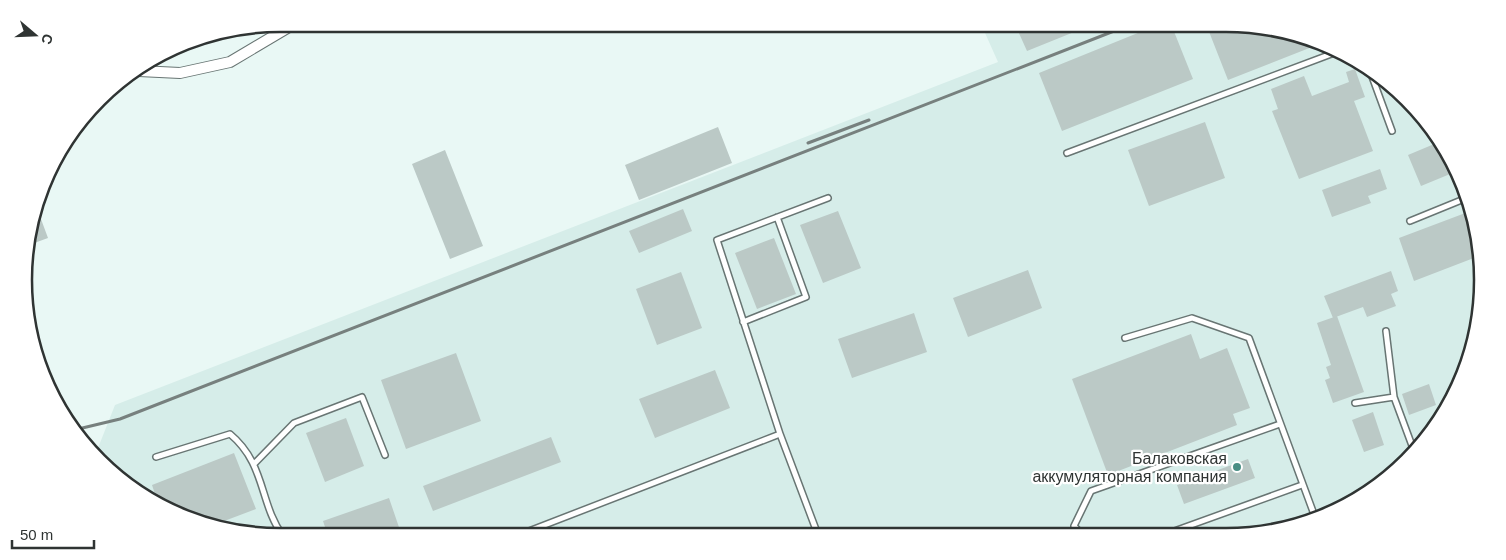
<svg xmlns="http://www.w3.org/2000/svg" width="1506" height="560" viewBox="0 0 1506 560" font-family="Arial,sans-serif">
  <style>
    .built { fill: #d6ede9 }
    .building { fill: #bbc9c6 }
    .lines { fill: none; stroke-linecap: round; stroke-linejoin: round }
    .service-casing { stroke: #687573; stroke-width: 8 }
    .minor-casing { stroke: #687573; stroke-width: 12 }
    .service { stroke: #fff; stroke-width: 5 }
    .minor { stroke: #fff; stroke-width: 10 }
    .rail { stroke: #77807e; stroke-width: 3 }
    .poi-dot { fill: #498e84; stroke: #fff; stroke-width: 2 }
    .labels { text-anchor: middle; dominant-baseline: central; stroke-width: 4.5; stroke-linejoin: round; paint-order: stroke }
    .poi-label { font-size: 16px; fill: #2f3433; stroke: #fff; text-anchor: end }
    .rim { fill: none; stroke: #2f3433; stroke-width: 2.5 }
  </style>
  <rect width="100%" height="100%" fill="#e9f8f5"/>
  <path class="built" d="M981 24H1226L1293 33 1382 77 1448 152 1480 247 1473 347 1439 422 1395 472 1339 510 1260 534 280 536 213 527 124 483 96 453 115 405 998 62Z"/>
  <path class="building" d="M1036 24H1094L1027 51 1018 31Z
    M1160 24H1171L1193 79 1062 131 1039 73Z
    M1206 24H1226L1293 33 1317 45 1228 80Z
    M1355 69 1365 97 1354 101 1373 151 1299 179 1272 111 1278 109 1271 89 1304 76 1312 96 1349 82 1346 72Z
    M1205 122 1225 178 1149 206 1128 150Z
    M718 127 732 163 639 200 625 165Z
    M1439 142 1448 152 1455 172 1421 186 1408 155Z
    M445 150 483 246 450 259 412 164Z
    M1380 169 1387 189 1368 196 1371 203 1332 217 1322 190Z
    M683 209 692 231 639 253 629 231Z
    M38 211 48 238 26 246Z
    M838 211 861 268 823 283 800 225Z
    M1468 212 1480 247 1479 256 1414 281 1399 238Z
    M774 238 796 294 757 309 735 253Z
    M1028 270 1042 308 968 337 953 298Z
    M1391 271 1398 291 1391 294 1396 306 1367 317 1363 307 1333 318 1324 296Z
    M681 272 702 328 657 345 636 289Z
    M914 313 927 352 852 378 838 339Z
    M1337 316 1364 392 1333 403 1325 380 1330 378 1326 367 1331 365 1317 323Z
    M1191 334 1200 359 1227 348 1250 408 1233 414 1237 425 1108 475 1072 379Z
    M456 353 481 421 406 449 381 380Z
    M715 370 730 408 655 438 639 399Z
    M1429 384 1436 405 1409 415 1402 394Z
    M1373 412 1384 445 1364 452 1352 420Z
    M346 418 364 466 325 482 306 433Z
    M551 437 561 462 433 511 423 486Z
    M234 453 256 509 211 526 157 500 152 485Z
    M1248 459 1255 478 1184 504 1177 485Z
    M389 498 402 536H328L323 521Z"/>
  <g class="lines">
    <defs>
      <path id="service" d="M1370 71 1392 131
        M1067 153 1334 53
        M1410 221 1464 199
        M743 322 806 297 777 217
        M1386 331 1394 397 1414 451
        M1125 338 1192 318 1249 338 1315 517
        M1355 403 1394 397
        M780 434 717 240 828 198
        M156 457 230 434C266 464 259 503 283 536
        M254 464 294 423 362 397 385 455
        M1082 534 1074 526 1091 491 1280 424
        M1166 534 1302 485
        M516 536 780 434 818 535"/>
      <path id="minor" d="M139 71 180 73 230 62 294 24"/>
    </defs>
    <use href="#service" class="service-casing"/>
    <use href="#minor" class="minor-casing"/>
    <use href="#service" class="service"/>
    <use href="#minor" class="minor"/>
    <path class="rail" d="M808 143 869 120
      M74 430 120 419 1132 24"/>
  </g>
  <circle class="poi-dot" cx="1237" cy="467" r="5"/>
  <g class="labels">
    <g class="poi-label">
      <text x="1227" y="458">Балаковская<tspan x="1227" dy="18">аккумуляторная компания</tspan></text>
    </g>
  </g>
  <path d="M0 0H1506V560H0ZM280 32H1226A248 248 0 0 1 1474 280V280A248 248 0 0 1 1226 528H280A248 248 0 0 1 32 280V280A248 248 0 0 1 280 32Z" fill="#fff" fill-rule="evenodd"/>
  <path class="rim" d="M280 32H1226A248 248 0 0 1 1474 280V280A248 248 0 0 1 1226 528H280A248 248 0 0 1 32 280V280A248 248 0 0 1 280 32Z"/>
  <g transform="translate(35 35) rotate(109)" stroke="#ffffff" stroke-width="4" paint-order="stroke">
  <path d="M0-4L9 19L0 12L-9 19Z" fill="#2f3433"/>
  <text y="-8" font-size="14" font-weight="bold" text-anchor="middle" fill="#2f3433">С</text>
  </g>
  <path d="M12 540v8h82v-8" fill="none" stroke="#2f3433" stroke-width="2.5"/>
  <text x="20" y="540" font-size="15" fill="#2f3433" stroke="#ffffff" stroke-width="4" paint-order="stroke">50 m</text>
</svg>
